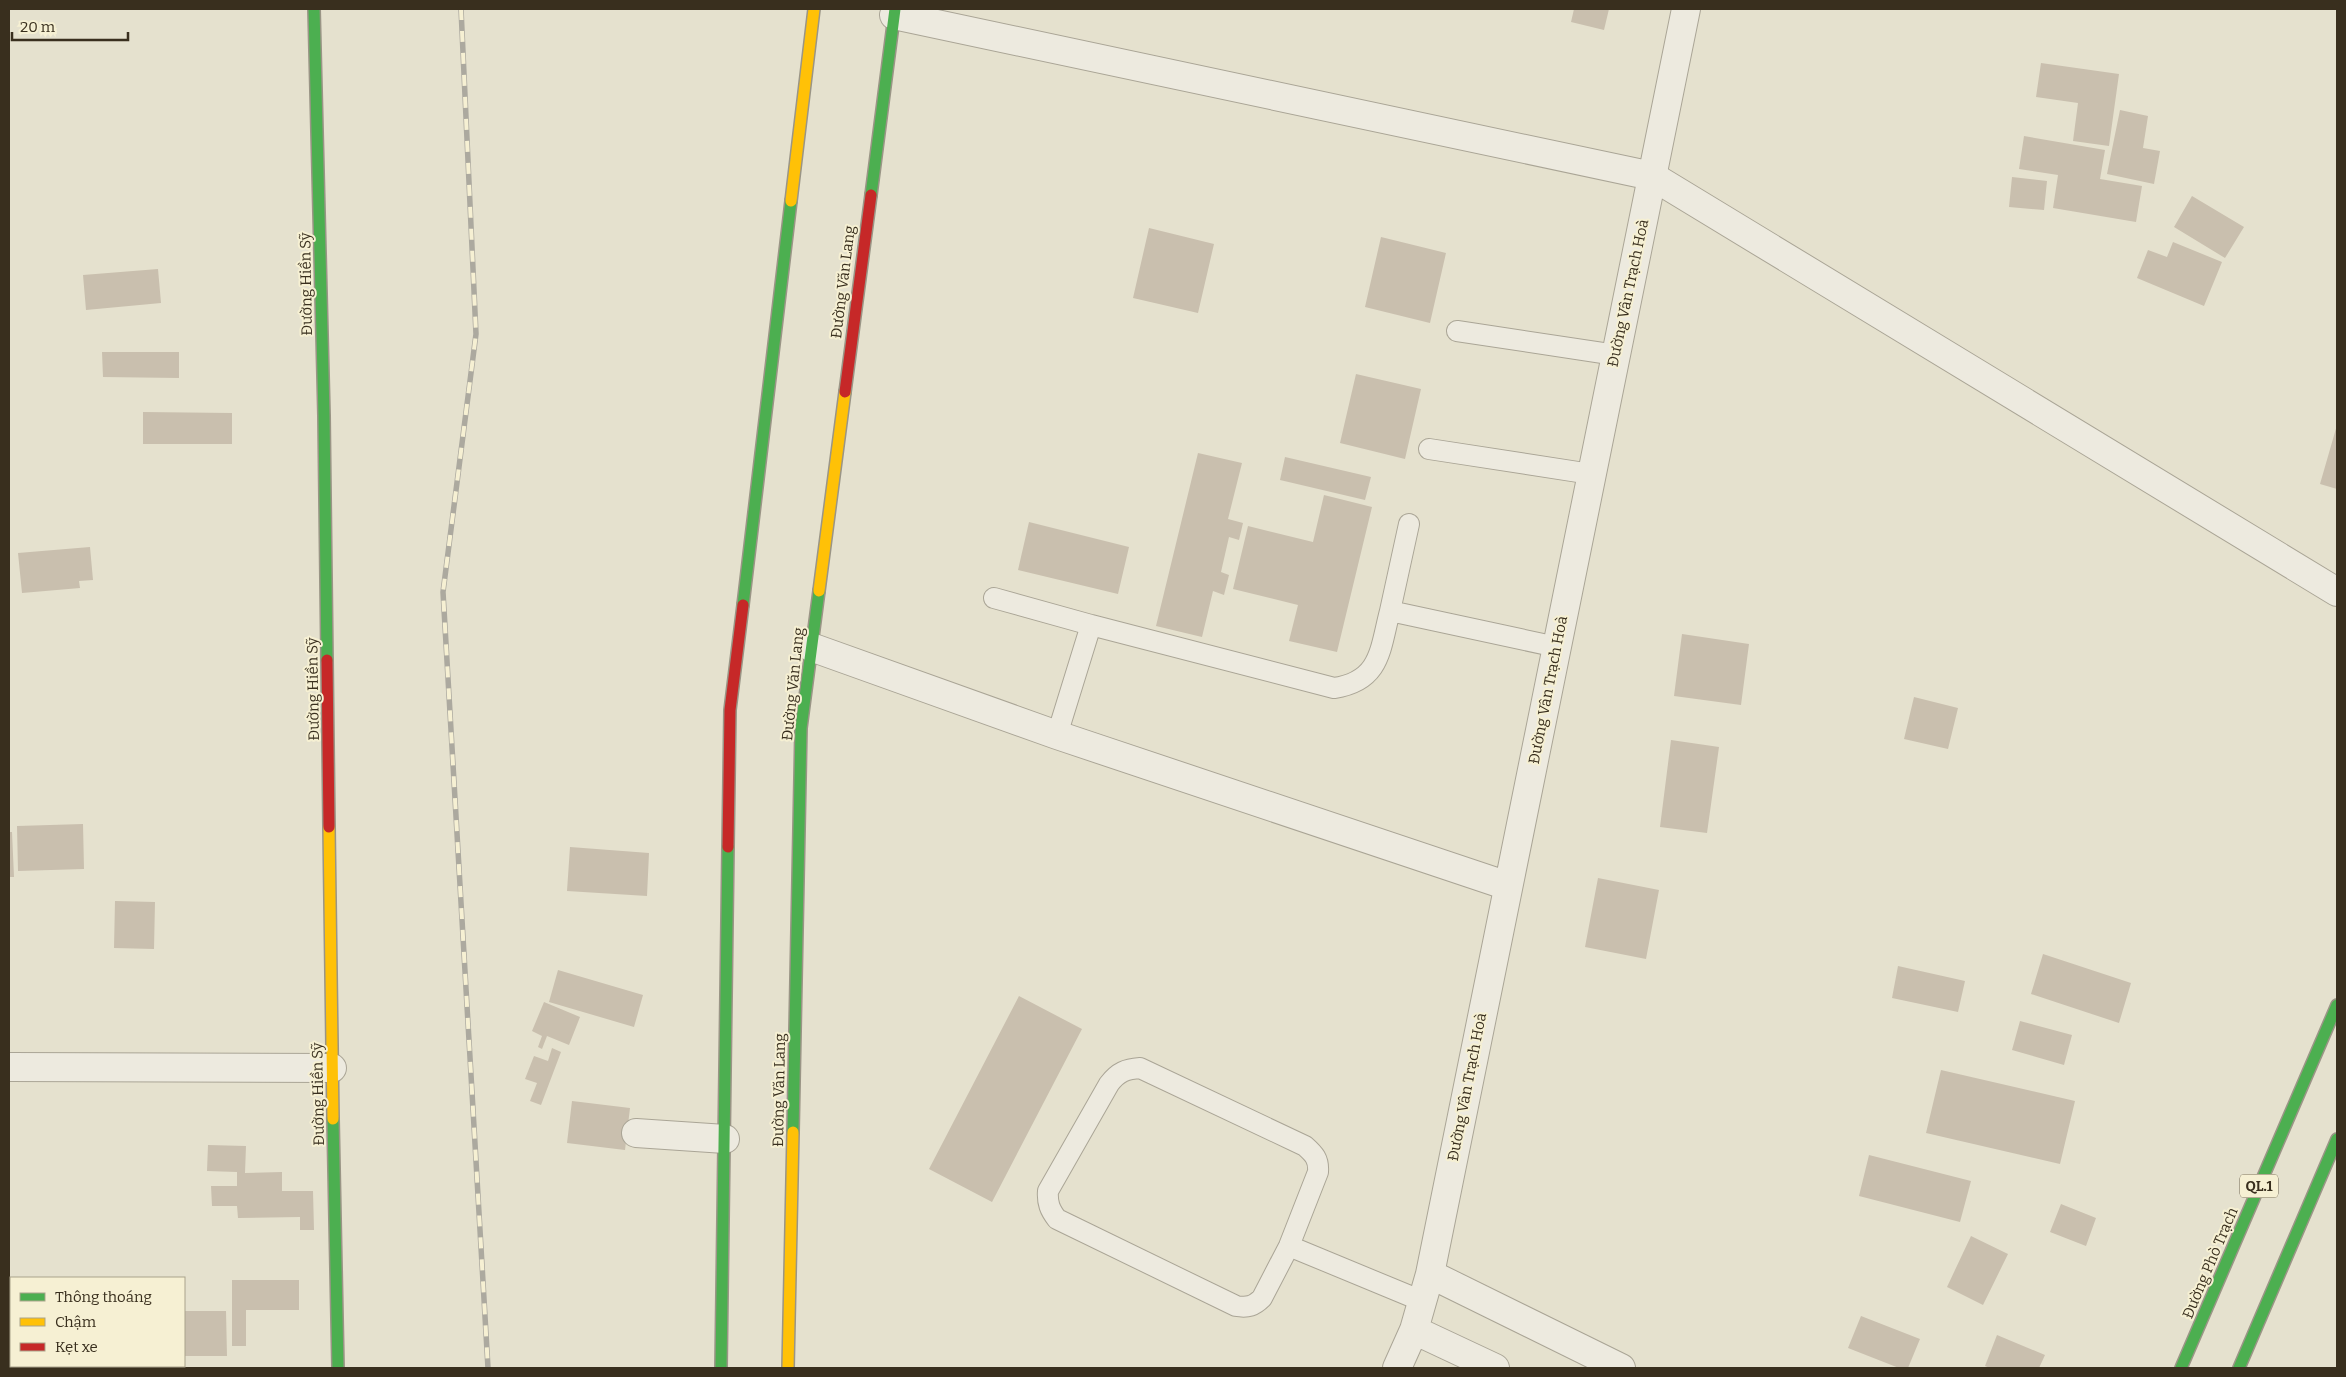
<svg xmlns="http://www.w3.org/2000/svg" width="2346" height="1377" viewBox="0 0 2346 1377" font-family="Bitter,serif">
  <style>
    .building { fill: #c9bfae }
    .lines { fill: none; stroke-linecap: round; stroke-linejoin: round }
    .lane-casing { stroke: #aaa596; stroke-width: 22 }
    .street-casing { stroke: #aaa596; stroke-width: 30 }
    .fast-casing { stroke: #9a9586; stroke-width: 14 }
    .slow-casing { stroke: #9a9586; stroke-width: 14 }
    .jam-casing { stroke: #9a9586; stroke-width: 14 }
    .lane { stroke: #edeadf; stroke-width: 20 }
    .street { stroke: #edeadf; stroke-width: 28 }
    .fast { stroke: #4caf50; stroke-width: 11 }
    .slow { stroke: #ffc107; stroke-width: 11 }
    .jam { stroke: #c62828; stroke-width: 11 }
    .rail-casing { stroke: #aca99f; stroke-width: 5.5 }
    .rail { stroke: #f6f0d3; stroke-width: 4; stroke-dasharray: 11; stroke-linecap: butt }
    .labels { text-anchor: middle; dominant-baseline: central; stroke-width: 4; stroke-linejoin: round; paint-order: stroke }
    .shield { fill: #f6f0d3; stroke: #726954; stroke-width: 1 }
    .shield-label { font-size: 14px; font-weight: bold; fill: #392f1e }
    .street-label { font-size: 15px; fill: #392f1e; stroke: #f6f0d3 }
  </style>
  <rect width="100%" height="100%" fill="#e5e1ce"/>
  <path class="building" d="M1574 9H1609L1604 30 1571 22Z
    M2041 63 2119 74 2109 146 2073 141 2078 103 2036 97Z
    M2120 110 2148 116 2143 148 2160 151 2154 184 2107 174Z
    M2024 136 2105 150 2100 179 2142 186 2136 222 2053 208 2058 175 2019 169Z
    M2012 177 2047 181 2044 210 2009 207Z
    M2192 196 2244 227 2225 258 2174 227Z
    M1149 228 1214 244 1198 313 1133 298Z
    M1381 237 1446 253 1430 323 1365 307Z
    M2173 242 2222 262 2204 306 2137 278 2148 250 2167 257Z
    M158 269 161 303 86 310 83 275Z
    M102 352H179V378L103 377Z
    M1356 374 1421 389 1405 459 1340 443Z
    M143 412 232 413V444H143Z
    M2337 425V489L2320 484Z
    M1198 453 1242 463 1228 519 1243 523 1239 540 1229 537 1221 572 1229 575 1224 595 1213 591 1202 637 1156 626Z
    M1285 457 1371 477 1365 500 1280 480Z
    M1324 495 1372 507 1337 652 1289 641 1298 605 1233 589 1248 526 1313 542Z
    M1029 522 1129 547 1118 594 1018 570Z
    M90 547 93 580 79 581 80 588 22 593 18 553Z
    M1682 634 1749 644 1741 705 1674 696Z
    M1914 697 1958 708 1948 749 1904 739Z
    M1671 740 1719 747 1707 833 1660 827Z
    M83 824 84 869 18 871 17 826Z
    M9 832H12L14 877H9Z
    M570 847 649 853 647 896 567 891Z
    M1598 878 1659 890 1646 959 1585 947Z
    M115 901 155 902 154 949 114 948Z
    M2043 954 2131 983 2119 1023 2031 994Z
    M1898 966 1965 981 1958 1012 1892 998Z
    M558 970 643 995 634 1027 549 1002Z
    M1019 996 1082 1029 992 1202 929 1169Z
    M544 1002 580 1017 569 1045 547 1036 542 1049 538 1047 542 1036 532 1031Z
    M2020 1021 2072 1035 2064 1065 2012 1050Z
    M552 1048 561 1052 541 1105 530 1101 537 1083 525 1079 534 1056 548 1061Z
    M1941 1070 2075 1101 2060 1164 1926 1133Z
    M572 1101 630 1108 625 1150 567 1143Z
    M208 1145 246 1146 245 1173 282 1172V1191H313L314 1230H300V1217L238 1218 237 1206H212L211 1186H237V1172L207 1171Z
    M1869 1155 1971 1181 1960 1222 1859 1196Z
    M2061 1204 2096 1218 2086 1246 2050 1232Z
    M1971 1236 2008 1254 1983 1305 1947 1287Z
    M232 1280H299V1310H246V1346H232Z
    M184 1311H226L227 1356H184Z
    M1861 1316 1920 1339 1908 1368H1899L1848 1348Z
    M1997 1335 2045 1355 2039 1368H1990L1985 1366Z"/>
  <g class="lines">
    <defs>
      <path id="lane" d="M1457 331 1616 355
        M1429 449 1591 474
        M994 598 1091 625
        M1390 611 1409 524
        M1057 735 1091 625 1334 688C1381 681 1380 649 1390 611L1557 647
        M1140 1068 1305 1146C1314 1154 1319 1159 1318 1172L1289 1246 1262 1298C1254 1306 1248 1308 1236 1306L1057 1219C1050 1210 1047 1203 1048 1191L1109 1084C1118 1072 1126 1069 1140 1068Z
        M1289 1246 1422 1301"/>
      <path id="street" d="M894 15 1652 176 2337 592
        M811 647 1057 735 1508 886
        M9 1067 332 1068
        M636 1133 725 1139
        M1430 1274 1621 1368
        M1414 1330 1495 1368
        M1397 1368 1414 1330 1430 1274 1686 9"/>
      <path id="fast" d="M314 9 324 416 327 660
        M871 195 895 9
        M743 605 791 201
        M333 1119 338 1368
        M793 1132 801 728 819 591
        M721 1368 728 847
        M2181 1368 2337 1005
        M2239 1368 2337 1139"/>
      <path id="slow" d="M791 201 814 9
        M819 591 845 392
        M329 827 333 1119
        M788 1368 793 1132"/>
      <path id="jam" d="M845 392 871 195
        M327 660 329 827
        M728 847 730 710 743 605"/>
    </defs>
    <use href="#lane" class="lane-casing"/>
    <use href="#street" class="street-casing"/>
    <use href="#fast" class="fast-casing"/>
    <use href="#slow" class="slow-casing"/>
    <use href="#jam" class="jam-casing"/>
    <use href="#lane" class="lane"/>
    <use href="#street" class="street"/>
    <use href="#fast" class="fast"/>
    <use href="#slow" class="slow"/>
    <use href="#jam" class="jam"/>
    <defs>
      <path id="rail" d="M461 9 476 334 443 592 488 1368"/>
    </defs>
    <use href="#rail" class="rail-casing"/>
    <use href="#rail" class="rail"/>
  </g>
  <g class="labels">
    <rect class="shield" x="2240" y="1174.5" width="38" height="23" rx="4"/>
    <g class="shield-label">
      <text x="2259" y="1186">QL.1</text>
    </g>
    <g class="street-label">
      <text transform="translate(843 282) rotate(-83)">Đường Văn Lang</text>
      <text transform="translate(306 284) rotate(-91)">Đường Hiền Sỹ</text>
      <text transform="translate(1628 293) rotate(-78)">Đường Vân Trạch Hoà</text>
      <text transform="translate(793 684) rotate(-84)">Đường Văn Lang</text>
      <text transform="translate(313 689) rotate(-91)">Đường Hiền Sỹ</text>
      <text transform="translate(1548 690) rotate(-79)">Đường Vân Trạch Hoà</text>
      <text transform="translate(1467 1087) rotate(-79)">Đường Vân Trạch Hoà</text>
      <text transform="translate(779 1090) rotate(-89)">Đường Văn Lang</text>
      <text transform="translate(318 1094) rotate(-91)">Đường Hiền Sỹ</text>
      <text transform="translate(2210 1263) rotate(-67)">Đường Phò Trạch</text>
    </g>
  </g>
  <rect width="2346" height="1377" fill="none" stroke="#392f1e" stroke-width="20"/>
  <rect x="10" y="1277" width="175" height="90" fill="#f6f0d3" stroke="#aaa38b"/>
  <rect x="20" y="1293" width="25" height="8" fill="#4caf50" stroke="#aaa38b"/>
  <text x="55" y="1302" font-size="15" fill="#392f1e">Thông thoáng</text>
  <rect x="20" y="1318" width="25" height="8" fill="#ffc107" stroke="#aaa38b"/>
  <text x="55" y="1327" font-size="15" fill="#392f1e">Chậm</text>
  <rect x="20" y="1343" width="25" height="8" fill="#c62828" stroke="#aaa38b"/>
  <text x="55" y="1352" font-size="15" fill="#392f1e">Kẹt xe</text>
  <path d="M12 32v8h116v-8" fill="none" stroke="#392f1e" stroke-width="2.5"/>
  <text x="20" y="32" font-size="15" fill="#392f1e" stroke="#f6f0d3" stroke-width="4" paint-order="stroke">20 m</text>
</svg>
